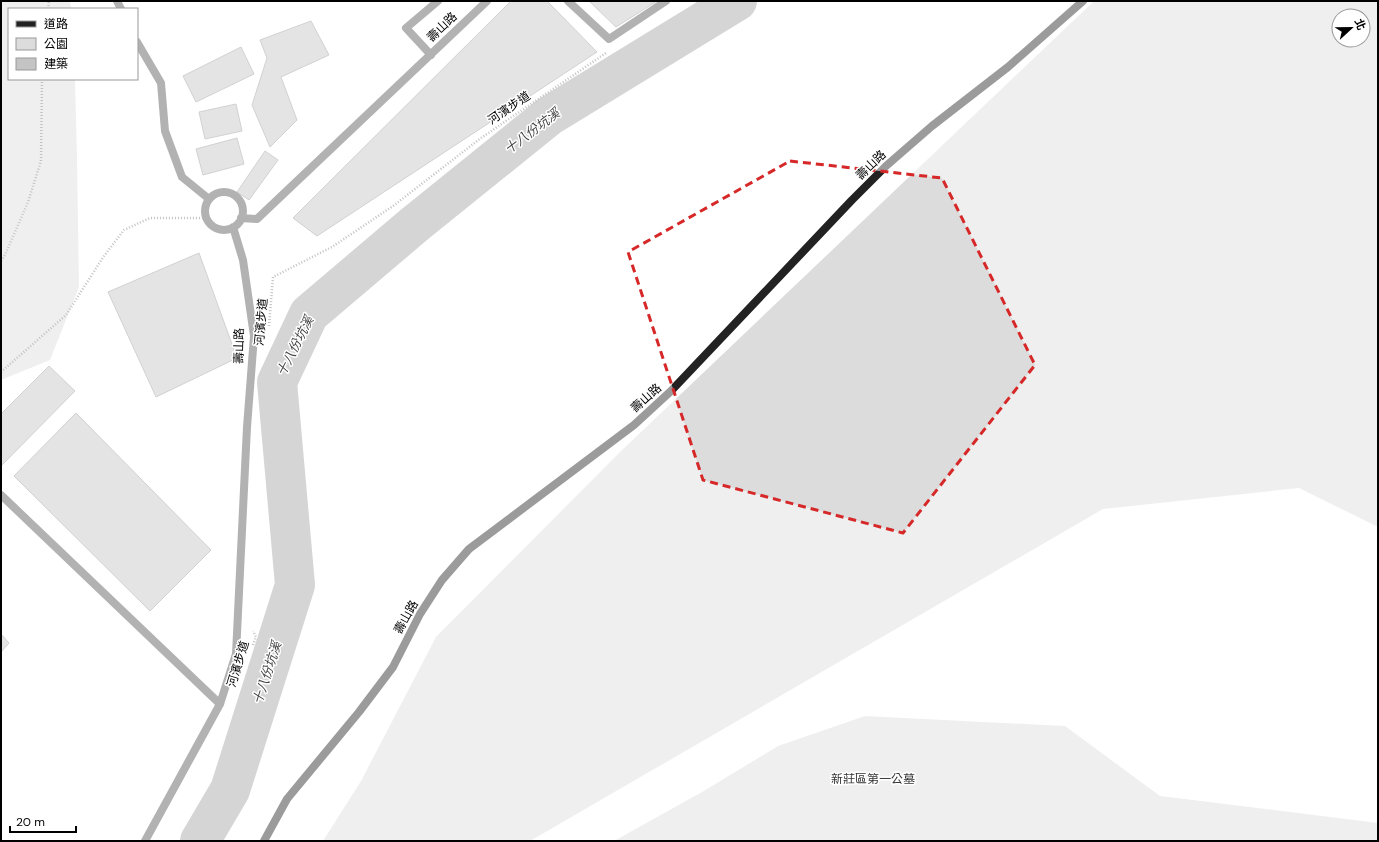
<svg xmlns="http://www.w3.org/2000/svg" width="1379" height="842" viewBox="0 0 1379 842" font-family="'DM Sans','Noto Sans TC',sans-serif">
  <style>
    .green { fill: #dcdcdc; fill-rule: evenodd }
    .lines { fill: none; stroke-linecap: round; stroke-linejoin: round }
    .river { stroke: #a3a3a3; stroke-width: 40 }
    .building { fill: #c4c4c4; stroke: #999 }
    .path { stroke: #777; stroke-width: 2.5; stroke-dasharray: 1 2; stroke-linecap: butt }
    .lane { stroke: #555; stroke-width: 8 }
    .secondary { stroke: #222; stroke-width: 8 }
    .marked { fill: none; stroke: #d62828; stroke-width: 3; stroke-dasharray: 8 5; stroke-linejoin: round }
    .labels { text-anchor: middle; dominant-baseline: central; stroke-width: 3; stroke-linejoin: round; paint-order: stroke }
    .street-label { font-size: 12px; fill: #000; stroke: #fff }
    .park-label { font-size: 12px; fill: #333; stroke: #fff }
    .water-label { font-size: 13px; font-style: italic; fill: #444; stroke: #fff }
  </style>
  <rect width="100%" height="100%" fill="#fff"/>
  <path class="green" d="M1 1H70L71 9H9V79H75L77 158 79 287 50 360 1 380Z
    M1094 1H1378V527L1299 488 1103 509 530 841H323L361 781 436 637 621 451ZM1339 16H1363V40H1339Z
    M865 716 1065 726 1160 796 1378 823V841H614L702 792 778 746Z"/>
  <g class="lines">
    <path class="river" d="M200 841 230 790 295 585 277 382 309 314 415 224 549 116 737 1"/>
  </g>
  <path class="building" d="M511 1H547L597 52 317 236 293 218Z
    M589 1H657L616 27Z
    M311 21 329 55 281 77 297 120 270 147 252 105 267 58 260 40Z
    M241 47 254 74 196 102 183 76Z
    M236 104 242 131 205 139 199 112Z
    M237 138 244 164 203 175 196 149Z
    M265 151 278 160 249 200 237 192Z
    M199 253 237 358 156 397 108 292Z
    M49 366 75 391 1 466V414Z
    M76 413 211 550 150 611 14 476Z
    M1 634 9 643 1 652Z"/>
  <g class="lines">
    <path class="path" d="M48 9 49 1
      M1 261 5 255 28 202 41 161 42 79
      M269 326 273 277 332 247 393 206 481 138 606 53
      M1 372 66 315 104 256 124 230 150 218H206
      M253 645 256 637 253 631"/>
    <path class="lane" d="M117 1 121 9
      M568 1 609 39 666 1
      M137 42 161 83 165 131 182 177 209 199
      M431 55 406 28 438 1
      M205 211a19 19 0 1 1 38 0a19 19 0 1 1-38 0Z
      M241 218 257 219 487 1
      M1 495 220 704
      M145 841 220 704 236 654 247 427 254 336 243 260 233 227"/>
    <path class="secondary" d="M264 841 287 799 359 712 393 667 420 614 442 580 469 549 634 425 671 391 852 200 886 166 932 126 1008 67 1083 1"/>
  </g>
  <path d="M0 0H1379V842H0ZM790 161 942 178 1035 365 903 533 703 480 628 252Z" fill="#fff" fill-opacity=".55" fill-rule="evenodd"/>
  <path class="marked" d="M790 161 942 178 1035 365 903 533 703 480 628 252Z"/>
  <g class="labels">
    <g class="street-label">
      <text transform="translate(442 27) rotate(-44)">壽山路</text>
      <text transform="translate(509 108) rotate(-34)">河濱步道</text>
      <text transform="translate(871 165) rotate(-44)">壽山路</text>
      <text transform="translate(261 322) rotate(-85)">河濱步道</text>
      <text transform="translate(239 346) rotate(-89)">壽山路</text>
      <text transform="translate(646 398) rotate(-42)">壽山路</text>
      <text transform="translate(406 617) rotate(-61)">壽山路</text>
      <text transform="translate(238 664) rotate(-73)">河濱步道</text>
    </g>
    <g class="park-label">
      <text x="873" y="779">新莊區第一公墓</text>
    </g>
    <g class="water-label">
      <text transform="translate(532 131) rotate(-37)">十八份坑溪</text>
      <text transform="translate(295 346) rotate(-63)">十八份坑溪</text>
      <text transform="translate(267 673) rotate(-72)">十八份坑溪</text>
    </g>
  </g>
  <rect width="1379" height="842" fill="none" stroke="#000000" stroke-width="4"/>
  <rect x="8" y="8" width="130" height="72" fill="#ffffff" stroke="#999999"/>
  <rect x="16" y="21" width="20" height="6" fill="#222222" stroke="#999999"/>
  <text x="44" y="28" font-size="12" fill="#000000">道路</text>
  <rect x="16" y="38" width="20" height="12" fill="#dcdcdc" stroke="#999999"/>
  <text x="44" y="48" font-size="12" fill="#000000">公園</text>
  <rect x="16" y="58" width="20" height="12" fill="#c4c4c4" stroke="#999999"/>
  <text x="44" y="68" font-size="12" fill="#000000">建築</text>
  <g transform="translate(1351 28) rotate(68)"><circle r="19" fill="#ffffff" stroke="#999999"/>
  <path d="M0-3L7 15L0 10L-7 15Z" fill="#000000"/>
  <text y="-6" font-size="11" font-weight="bold" text-anchor="middle" fill="#000000">北</text>
  </g>
  <path d="M10 826v6h66v-6" fill="none" stroke="#000000" stroke-width="2"/>
  <text x="16" y="826" font-size="12" fill="#000000" stroke="#ffffff" stroke-width="3" paint-order="stroke">20 m</text>
</svg>
